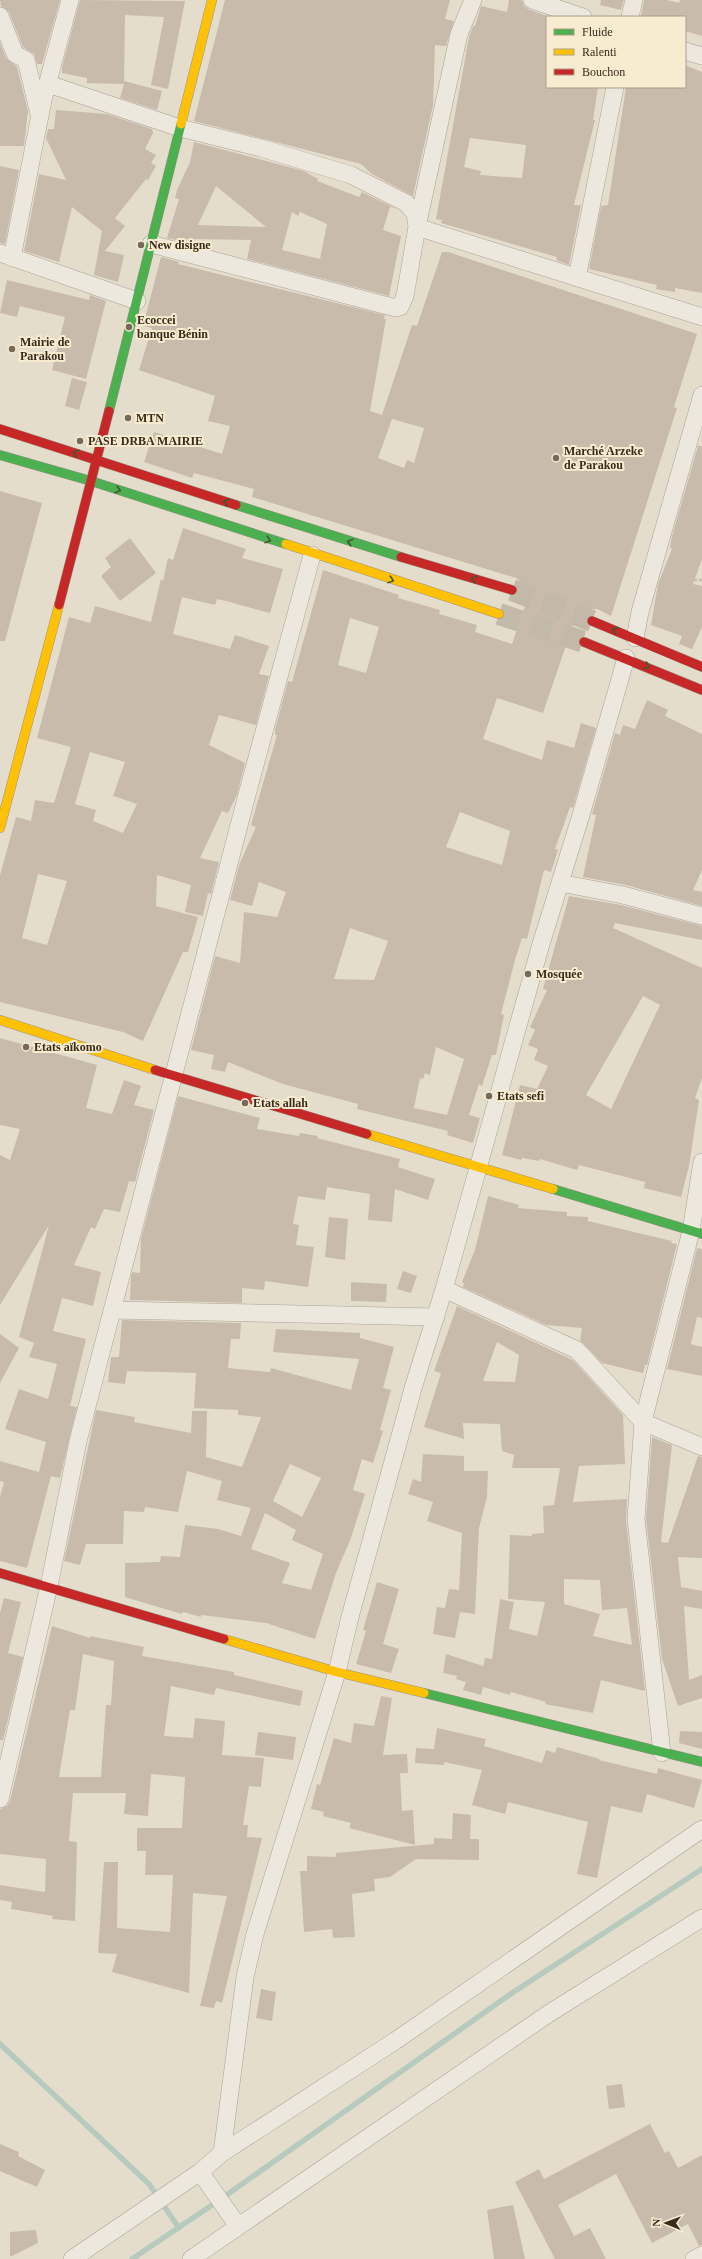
<svg xmlns="http://www.w3.org/2000/svg" width="702" height="2259" viewBox="0 0 702 2259" font-family="Georgia,serif">
  <style>
    .lines { fill: none; stroke-linecap: round; stroke-linejoin: round }
    .stream { stroke: #b7cabe; stroke-width: 5.5 }
    .building { fill: #c9bbac; fill-rule: evenodd }
    .primary-tunnel { stroke: #c3b9a8; stroke-width: 22; stroke-dasharray: 22 11; stroke-linecap: butt }
    .street-casing { stroke: #aaa295; stroke-width: 18 }
    .fast-casing { stroke: #9a9184; stroke-width: 10 }
    .slow-casing { stroke: #9a9184; stroke-width: 10 }
    .jam-casing { stroke: #9a9184; stroke-width: 10 }
    .path { stroke: #c5beb4; stroke-width: 2.5; stroke-dasharray: 3 2; stroke-linecap: butt }
    .street { stroke: #ede8dd; stroke-width: 17 }
    .fast { stroke: #4caf50; stroke-width: 9 }
    .slow { stroke: #ffc107; stroke-width: 9 }
    .jam { stroke: #c62828; stroke-width: 9 }
    .oneway { stroke: #40592e }
    .poi-dot { fill: #756959; stroke: #f7ecd0; stroke-width: 1.5 }
    .labels { text-anchor: middle; dominant-baseline: central; stroke-width: 4; stroke-linejoin: round; paint-order: stroke }
    .poi-label { font-size: 12px; font-weight: bold; fill: #392a1c; stroke: #f7ecd0; text-anchor: start }
  </style>
  <rect width="100%" height="100%" fill="#e5ddcb"/>
  <g class="lines">
    <path class="stream" d="M0 2044 149 2184 179 2228
      M132 2259 221 2199 512 1993 702 1869"/>
  </g>
  <path class="building" d="M0 0H60L42 64H37L34 54 23 47 9 12 1 6Z
    M80 0 185 1 168 89 151 85 164 17 125 15 124 84V81L162 91 157 110 120 98 124 84 87 83V78L62 73V67Z
    M225 0H450L445 19 454 21 446 46 435 45 433 105 413 196 372 174 361 164 194 121Z
    M509 0H522L524 6 528 9 547 16V87H598L593 120H595L574 205H581L569 265 556 260 557 257 441 223 442 220 436 219 469 37 473 26H475L481 6 507 12ZM470 138 526 145 522 178 480 175 481 171 464 167Z
    M601 0H624L621 10 600 5Z
    M644 0H667L679 3 680 0H702V36L685 31V17L641 16Z
    M0 43 6 58 17 67 28 111 24 146H0Z
    M685 65 702 72V293L675 288V292L656 289 657 285 589 269 601 206 608 205 626 87H685Z
    M56 110 107 114 152 129 153 133 145 149 156 155 151 163 156 166 148 180 146 179 115 218 125 226 105 251 124 255 118 282 94 275 102 231 72 207 59 262 24 251 39 174 66 180 46 138 48 129H54Z
    M194 142 304 171 318 179 317 181 359 197 362 192 396 209 390 207 383 230 401 236 389 296 247 259 251 240 186 239 185 242 167 238 179 199 175 198 177 190 190 162ZM216 186 266 227 198 225ZM292 212 298 216 300 212 327 224 320 259 282 250Z
    M0 166 19 170 5 244 0 243Z
    M442 252H448L697 334 674 407 677 408 611 616 597 609H588L577 605 575 619 543 713 497 698 483 739 542 760 547 740 574 748 581 723 596 728 573 808 570 807 555 849 558 850 551 872 544 870 527 939 522 938 515 960 501 1014 504 1015 496 1055H492L482 1086 479 1084 469 1115 480 1118 473 1143 447 1135 448 1131 357 1109 358 1104 283 1084 228 1062 225 1072 211 1069 214 1055 191 1050 215 956 240 963 244 912 277 917 286 892 259 882 252 906 230 900 239 865 256 827 251 825 277 735H275V730L288 681 292 682 323 570 399 595 398 598 440 610 439 614 477 625 475 632 512 644 530 591 524 590 521 582 516 578 252 497 254 489 194 473 192 478 144 462 154 432 222 454 230 426 208 421 215 396 139 370 152 328 143 326 161 257 179 262 178 264 385 315 384 319H386L370 411 382 415 412 325 417 326ZM392 419 424 428 414 463 407 460 404 468 378 458ZM350 618 379 627 366 673 338 665ZM460 812 510 831 502 865 446 847ZM350 928 388 941 374 980 334 979ZM436 1047 464 1059 447 1115 414 1108 420 1078 423 1079 425 1073 430 1075Z
    M7 280 89 300 90 295 106 301 86 379 52 370 65 317 20 306 17 317 0 313Z
    M72 378 87 382 79 410 65 406Z
    M698 446H702V559L693 584 702 586V627L692 649 679 644 682 636 651 625 658 584 672 549 670 548 672 536Z
    M0 491 42 503 5 641H0Z
    M183 528 246 549 242 558 283 569 270 613 226 601 217 599 215 605 182 597 173 634 230 649 235 635 269 646 259 674 269 676 256 725 219 715 209 745 245 763 237 795 228 813 222 811 200 858 219 862 211 894 208 893 203 916 185 912 191 885 157 875 156 906 198 917 188 952H183L143 1041 123 1032 0 1002V875L16 817 31 821 35 800 54 803 71 747 37 738 69 617 90 623 95 606 151 622 161 579 163 581 168 558 173 560ZM90 752 125 762 113 796 137 804 123 833 93 821 96 810 75 804ZM38 874 67 881 47 945 22 938Z
    M130 538 156 573 120 601 101 576 111 567 105 558Z
    M647 700 668 710 665 716 702 734V870L693 890 702 892V906L626 885 583 877 596 815 592 814 615 733 620 735 623 725 635 729Z
    M569 896 621 905 702 926V940L615 923 613 928 702 968V1078L695 1098 699 1100 689 1166 681 1197 644 1188 645 1182 579 1165 577 1170 540 1159 539 1161 522 1158 521 1160 502 1155 520 1085 537 1089 548 1066 534 1060 538 1049 528 1045 535 1030 530 1027 547 990 543 989ZM643 996 660 1005 611 1109 586 1095Z
    M0 1038 97 1065 86 1108 112 1114 124 1080 141 1086 134 1105 154 1110 135 1182 129 1181 120 1212 104 1209 95 1229 91 1227 74 1265 101 1272 93 1306 62 1298 53 1331 86 1339 70 1406 77 1407 60 1478 51 1476 27 1568 0 1561V1497L4 1482 0 1481V1461L39 1472 46 1442 5 1429 19 1389 48 1399 57 1364 29 1357 34 1343 19 1337 49 1225 0 1305V1155L10 1160 20 1129 0 1125Z
    M178 1096 260 1118 257 1129 299 1136 300 1133 318 1136 317 1138 400 1159 398 1167 435 1179 428 1200 395 1189 392 1222 368 1220 370 1194 327 1187 325 1200 298 1196 293 1224 299 1225 296 1245 314 1247 308 1287 265 1281 264 1290 242 1288V1303L130 1300 131 1276 132 1272 140 1273 141 1239Z
    M488 1196 519 1205 518 1208 567 1212V1216L588 1217V1221L672 1241 671 1243 677 1244 647 1365H645L643 1373 602 1363 580 1340 582 1328 546 1325 463 1287 464 1283 462 1282 475 1250Z
    M329 1217 348 1219 345 1260 325 1257Z
    M697 1248 702 1249V1318L697 1317 691 1344 702 1347V1376L667 1369Z
    M403 1271 417 1276 411 1293 397 1289Z
    M351 1282 387 1284 386 1302 351 1301Z
    M457 1306 573 1360 623 1415 625 1464 579 1466 573 1502 627 1499 626 1520 645 1691 601 1680 593 1713 545 1704 546 1702 511 1692 510 1695 483 1687 481 1695 463 1690 466 1682 456 1679 457 1676 443 1673 446 1654 483 1666 485 1658 492 1659 500 1599 514 1602 509 1629 537 1636 545 1602 508 1599 510 1535 532 1536V1534L544 1533 543 1506 554 1505 560 1468H512L514 1455 502 1451 500 1424 463 1423 464 1439 424 1427 441 1373 434 1371ZM497 1342 519 1355 515 1382 483 1381ZM564 1579 600 1580 602 1610 627 1608 632 1645 593 1636 600 1614 564 1604Z
    M122 1320 241 1323 240 1339H231L228 1368 270 1372 271 1368 351 1390 359 1359 273 1352 276 1329 360 1333V1338L394 1347 383 1388 391 1390 380 1430 383 1431 373 1463 362 1459 353 1490 365 1494 351 1538 336 1573 315 1639 266 1623 201 1615V1617L183 1612 182 1614 125 1597V1563L160 1562 161 1556 180 1557 185 1525 218 1529 241 1536 251 1508 217 1500 222 1481 187 1471 178 1512 145 1507 144 1512 124 1511 123 1544H86L80 1565 64 1561 96 1410 135 1417 134 1422 191 1433 192 1411H207L206 1457 242 1467 261 1417 238 1415V1410L194 1408 196 1373 127 1371 125 1384 108 1382 111 1357H119ZM290 1464 321 1478 302 1517 273 1501ZM265 1513 296 1530 292 1540 323 1554 311 1590 282 1583 290 1563 251 1549Z
    M0 1334 19 1348 0 1383Z
    M652 1437 672 1445 661 1542 668 1543 698 1456 702 1457V1558L678 1557 681 1587 702 1591V1609L684 1606 689 1680 702 1675V1698L678 1706 662 1659 646 1519Z
    M423 1454 464 1456V1471H488L487 1497 479 1528 475 1614 460 1612 455 1638 433 1634 437 1607 445 1608 449 1589 459 1590 462 1533 427 1521 433 1502 408 1494 413 1479 421 1482Z
    M377 1582 399 1589 383 1644 399 1649 391 1673 356 1664 366 1631 363 1630Z
    M4 1598 21 1602 8 1653 23 1657 3 1740H0V1613Z
    M52 1626 90 1638V1636L144 1647 142 1656 234 1672V1675L303 1691 300 1706 216 1688 214 1695 171 1686 164 1736 193 1738 195 1718 225 1721 222 1755 264 1758 261 1787 249 1786 243 1825H248L247 1837 262 1838 222 2003 216 2001 214 2008 200 2006 227 1896 193 1893 189 1993 112 1972 117 1954 98 1953 104 1862H118L117 1928 170 1932 173 1875H145L146 1851H137V1828H182L185 1777 151 1774 148 1816 124 1814 126 1793H73L69 1841 77 1842 75 1921 52 1919 53 1916 11 1909 12 1902 0 1900V1885L45 1892 46 1859 0 1854V1809L7 1806 10 1801ZM83 1654 114 1661 111 1705H106L101 1777H59L70 1710H75Z
    M381 1696 392 1698 383 1755 407 1754 408 1773H400L402 1811 413 1810 415 1845 349 1828 351 1823 323 1816 324 1812 311 1809 317 1784 320 1785 334 1738 351 1743 354 1723 374 1726Z
    M437 1728 486 1739 484 1746 542 1763 546 1750 555 1753 557 1747 600 1759 599 1760 657 1774 658 1768 702 1780 694 1808 647 1794 642 1813 611 1806 597 1878 577 1874 588 1822 508 1802 505 1814 472 1805 482 1770 444 1762V1765L415 1763 416 1748 434 1749Z
    M680 1731 702 1732V1749L679 1743Z
    M258 1732 296 1737 293 1760 255 1755Z
    M453 1813 471 1815 470 1839H479V1860L416 1859 390 1877 374 1879 375 1891 352 1894 355 1937 333 1938 332 1929 304 1932 300 1871H307V1856L336 1857V1853L434 1844V1838L452 1839Z
    M261 1989 276 1992 272 2021 256 2018Z
    M622 2084 625 2107 609 2109 606 2086Z
    M650 2124 665 2153 669 2151 678 2168 702 2155V2245L699 2246 688 2224 652 2243 616 2174 558 2205 574 2236 590 2228 606 2259H555L515 2182 539 2169 544 2179Z
    M0 2144 19 2152 18 2156 45 2170 37 2187 0 2171Z
    M513 2205 525 2259H494L487 2210Z
    M36 2230 38 2243 10 2257V2232Z"/>
  <g class="lines">
    <path class="primary-tunnel" d="M512 590 592 621
      M499 614 584 642"/>
    <defs>
      <path id="street" d="M532 0 583 17
        M0 16 15 54 26 60 39 114
        M630 17 634 0
        M685 51 702 56
        M48 84 180 128 261 148 351 175 406 203 415 213 417 227 702 317
        M151 244 396 308 400 307 405 296 417 227 459 34 473 0
        M0 253 137 301
        M12 258 43 100 70 0
        M577 278 615 87
        M635 638 640 612 702 395
        M560 883 623 895 702 916
        M444 1289 577 1350 643 1422 702 1447
        M112 1310 436 1317
        M662 1753 636 1519 643 1422 691 1231 702 1162
        M0 1799 49 1586 78 1441 248 791 312 555
        M222 2153 245 1977 255 1934 337 1672 350 1617 414 1385 444 1289 541 944 581 815 626 658
        M200 2172 238 2226
        M72 2259 200 2172 222 2153 395 2041 702 1829
        M191 2259 548 2014 702 1918
        M694 2259 702 2255"/>
      <path id="fast" d="M109 411 181 124
        M0 455 91 481 286 544
        M236 505 401 557
        M553 1189 702 1234
        M424 1693 702 1762"/>
      <path id="slow" d="M181 124 212 0
        M286 544 499 614
        M0 828 59 605
        M0 1020 155 1070
        M367 1134 553 1189
        M224 1639 337 1672 424 1693"/>
      <path id="jam" d="M0 429 236 505
        M401 557 512 590
        M59 605 109 411
        M592 621 702 667
        M584 642 702 690
        M155 1070 367 1134
        M0 1573 224 1639"/>
    </defs>
    <use href="#street" class="street-casing"/>
    <use href="#fast" class="fast-casing"/>
    <use href="#slow" class="slow-casing"/>
    <use href="#jam" class="jam-casing"/>
    <path class="path" d="M670 573 694 580H702"/>
    <use href="#street" class="street"/>
    <use href="#fast" class="fast"/>
    <use href="#slow" class="slow"/>
    <use href="#jam" class="jam"/>
  </g>
  <defs><path id="oneway-chevron" d="M-2-3.5L2.5 0L-2 3.5" fill="none" stroke-width="1.6" stroke-linecap="round" stroke-linejoin="round"/></defs>
  <g class="oneway">
    <use href="#oneway-chevron" transform="translate(76 453) rotate(-162)"/>
    <use href="#oneway-chevron" transform="translate(118 490) rotate(18)"/>
    <use href="#oneway-chevron" transform="translate(226 502) rotate(-162)"/>
    <use href="#oneway-chevron" transform="translate(268 540) rotate(18)"/>
    <use href="#oneway-chevron" transform="translate(350 542) rotate(-163)"/>
    <use href="#oneway-chevron" transform="translate(474 579) rotate(-163)"/>
    <use href="#oneway-chevron" transform="translate(391 580) rotate(18)"/>
    <use href="#oneway-chevron" transform="translate(615 630) rotate(-159)"/>
    <use href="#oneway-chevron" transform="translate(647 666) rotate(22)"/>
  </g>
  <g class="poi-dot">
    <circle cx="141" cy="245" r="4"/>
    <circle cx="129" cy="327" r="4"/>
    <circle cx="12" cy="349" r="4"/>
    <circle cx="128" cy="418" r="4"/>
    <circle cx="80" cy="441" r="4"/>
    <circle cx="556" cy="458" r="4"/>
    <circle cx="528" cy="974" r="4"/>
    <circle cx="26" cy="1047" r="4"/>
    <circle cx="489" cy="1096" r="4"/>
    <circle cx="245" cy="1103" r="4"/>
  </g>
  <g class="labels">
    <g class="poi-label">
      <text x="149" y="245">New disigne</text>
      <text x="137" y="320">Ecoccei<tspan x="137" dy="14">banque Bénin</tspan></text>
      <text x="20" y="342">Mairie de<tspan x="20" dy="14">Parakou</tspan></text>
      <text x="136" y="418">MTN</text>
      <text x="88" y="441">PASE DRBA MAIRIE</text>
      <text x="564" y="451">Marché Arzeke<tspan x="564" dy="14">de Parakou</tspan></text>
      <text x="536" y="974">Mosquée</text>
      <text x="34" y="1047">Etats aïkomo</text>
      <text x="497" y="1096">Etats sefi</text>
      <text x="253" y="1103">Etats allah</text>
    </g>
  </g>
  <rect x="546" y="16" width="140" height="72" fill="#f7ecd0" stroke="#ab9e88"/>
  <rect x="554" y="29" width="20" height="6" fill="#4caf50" stroke="#ab9e88"/>
  <text x="582" y="36" font-size="12" fill="#392a1c">Fluide</text>
  <rect x="554" y="49" width="20" height="6" fill="#ffc107" stroke="#ab9e88"/>
  <text x="582" y="56" font-size="12" fill="#392a1c">Ralenti</text>
  <rect x="554" y="69" width="20" height="6" fill="#c62828" stroke="#ab9e88"/>
  <text x="582" y="76" font-size="12" fill="#392a1c">Bouchon</text>
  <g transform="translate(666 2223) rotate(271)" stroke="#f7ecd0" stroke-width="3" paint-order="stroke">
  <path d="M0-3L7 15L0 10L-7 15Z" fill="#392a1c"/>
  <text y="-6" font-size="11" font-weight="bold" text-anchor="middle" fill="#392a1c">N</text>
  </g>
</svg>
